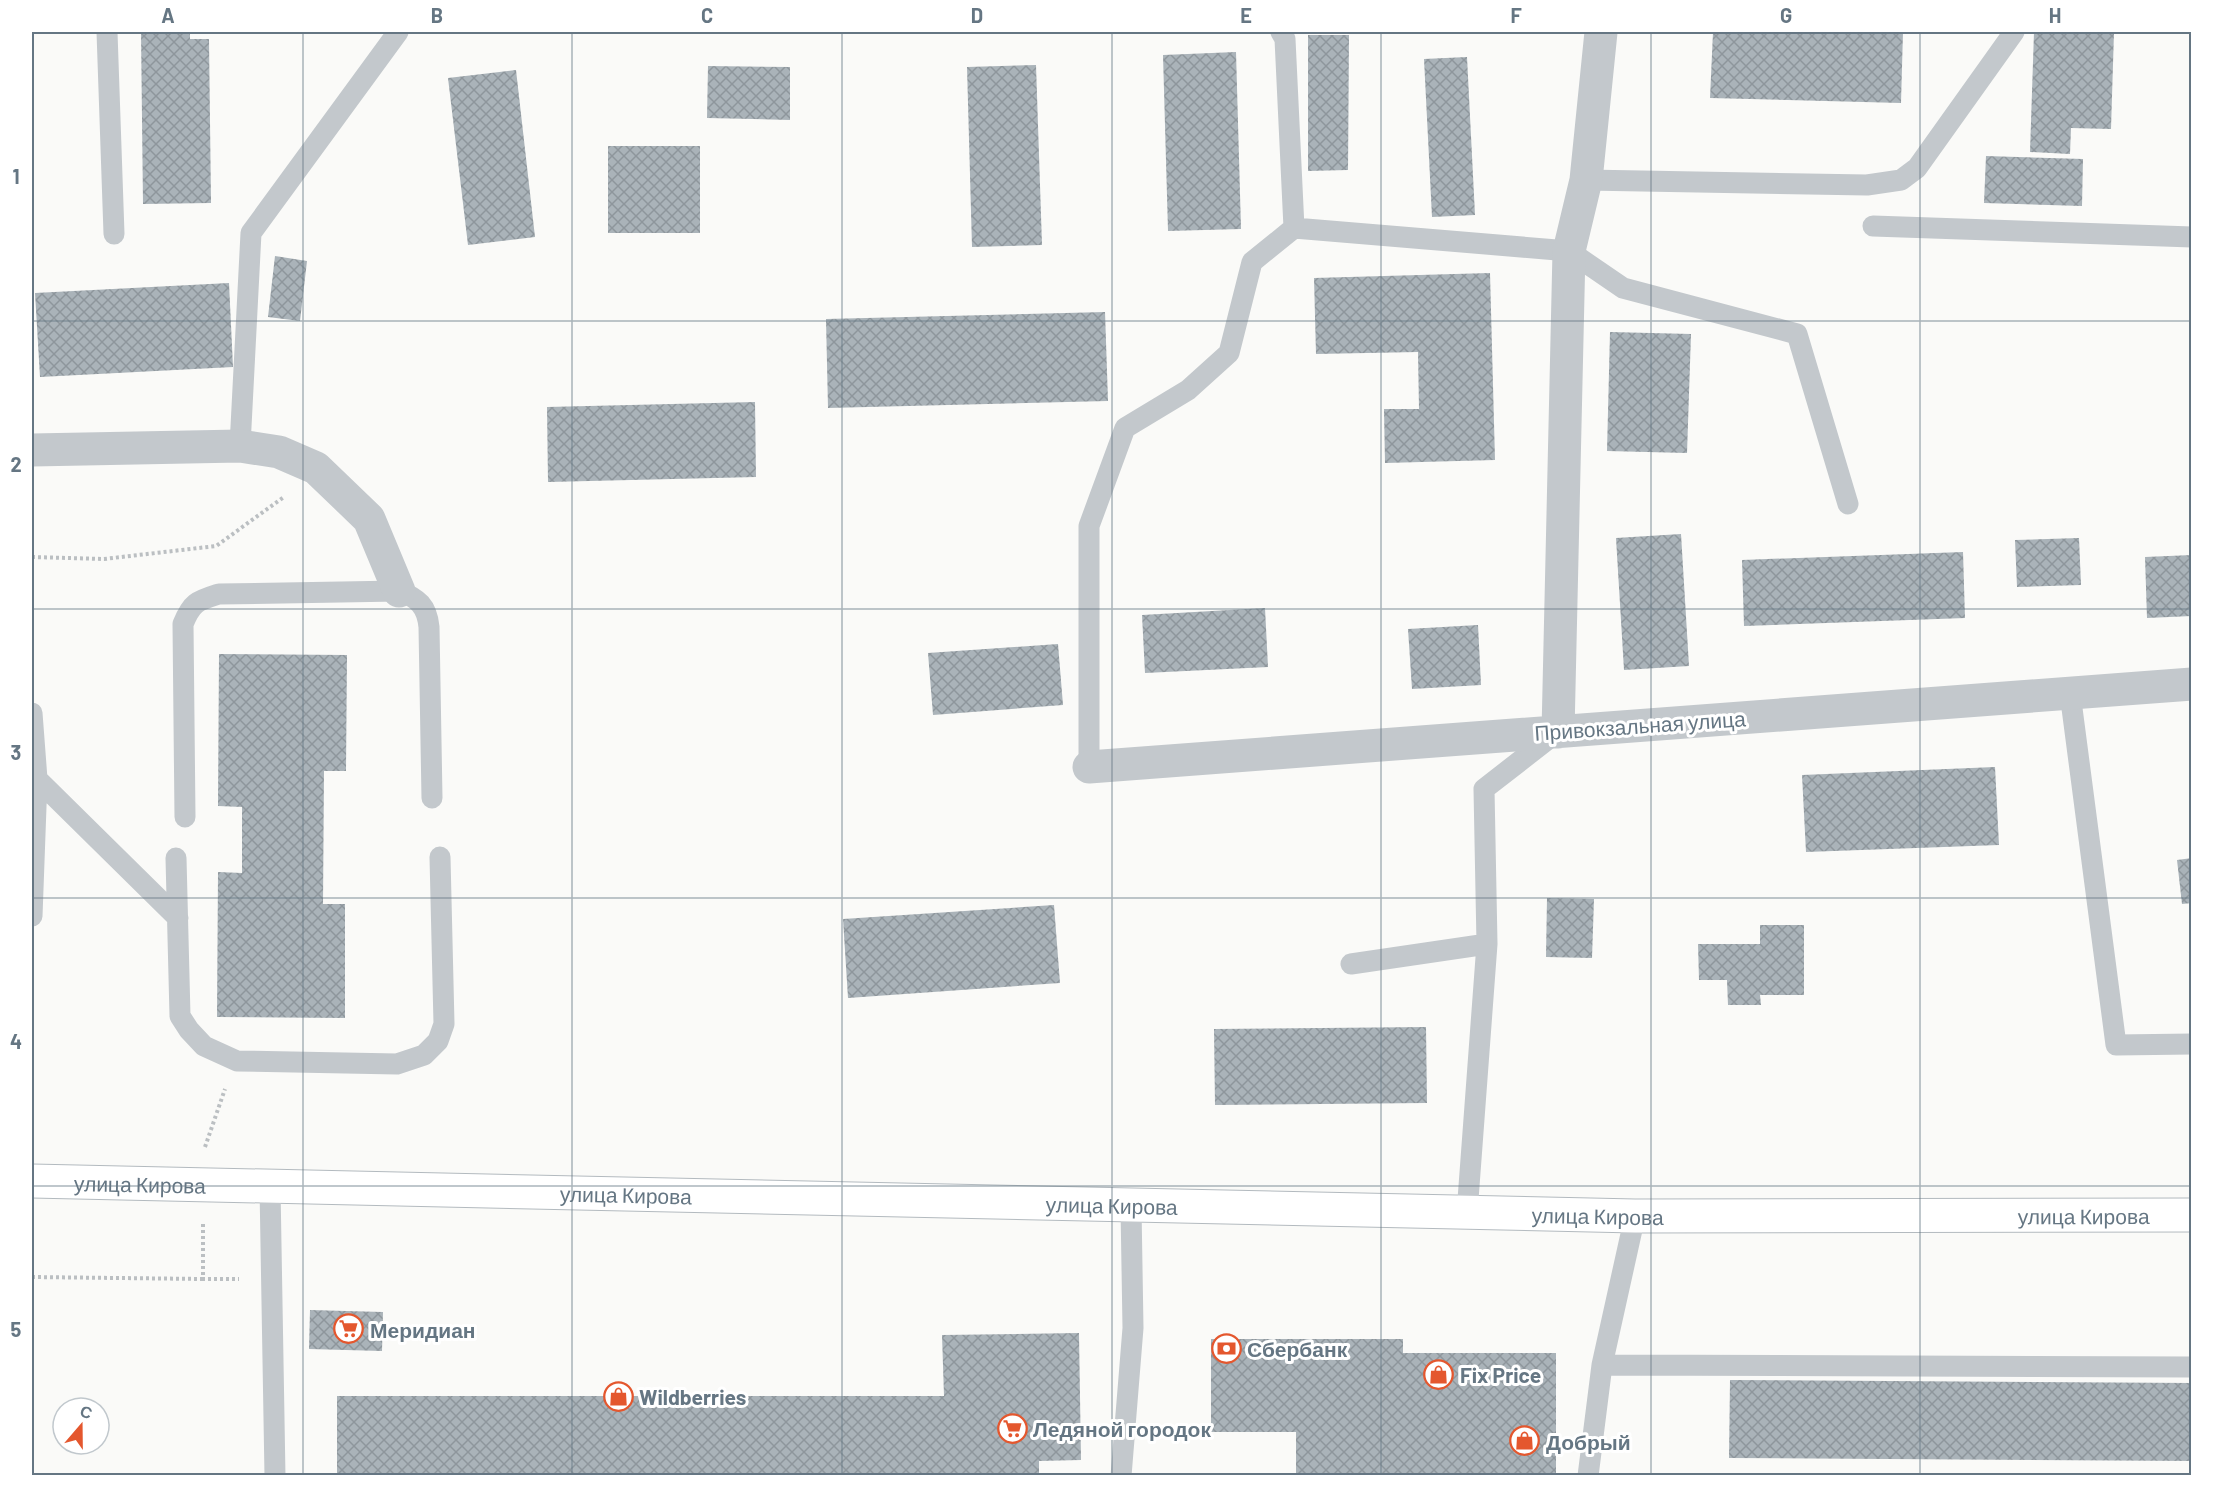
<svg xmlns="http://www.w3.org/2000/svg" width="2223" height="1507" viewBox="0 0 2223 1507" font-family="Barlow,sans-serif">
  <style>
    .building { fill: url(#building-cross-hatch) }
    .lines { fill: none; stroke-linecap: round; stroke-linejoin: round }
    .secondary-casing { stroke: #b3babf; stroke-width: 35 }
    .path { stroke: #bbbfc2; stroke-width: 4; stroke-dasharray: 3 3; stroke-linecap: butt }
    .service { stroke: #c3c8cc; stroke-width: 21 }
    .minor { stroke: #c3c8cc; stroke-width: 33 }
    .secondary { stroke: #fff; stroke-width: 33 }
    .grid { fill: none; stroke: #657683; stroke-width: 1.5; stroke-opacity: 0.55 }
    .labels { text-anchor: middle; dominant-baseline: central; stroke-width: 6; stroke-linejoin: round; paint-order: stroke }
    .street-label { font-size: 21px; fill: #657683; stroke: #fff }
    .poi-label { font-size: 21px; font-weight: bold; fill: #657683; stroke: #fff; text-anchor: start }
    .neatline { fill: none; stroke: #657683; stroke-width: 2 }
    .grid-label { font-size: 20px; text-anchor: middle; font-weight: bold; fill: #657683 }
  </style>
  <defs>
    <pattern id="building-cross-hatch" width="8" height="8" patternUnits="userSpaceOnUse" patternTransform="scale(1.5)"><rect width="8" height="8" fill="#aab3b9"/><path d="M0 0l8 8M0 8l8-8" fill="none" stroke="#8e969c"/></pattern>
  </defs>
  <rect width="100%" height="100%" fill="#fafaf8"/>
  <path class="building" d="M141 32H190V39H209L211 203 143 204Z
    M1713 32H1903L1901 103 1710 98Z
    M2034 32H2114L2111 129 2071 128 2070 154 2030 152Z
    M1308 35H1349L1348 170 1308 171Z
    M1236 52 1241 229 1168 231 1163 55Z
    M1467 57 1475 215 1432 217 1424 59Z
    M1036 65 1042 245 972 247 967 67Z
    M708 66 790 67V120L707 118Z
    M516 70 535 237 468 245 448 78Z
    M608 146H700V233H608Z
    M1986 156 2083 159 2082 206 1984 203Z
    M275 256 307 261 300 321 268 317Z
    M1490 273 1495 460 1385 463 1384 409H1419L1418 352 1316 354 1314 278Z
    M229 283 233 367 40 377 35 293Z
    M1105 312 1108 401 828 408 826 319Z
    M1610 332 1691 334 1687 453 1607 451Z
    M755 402 756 477 548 482 547 407Z
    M1681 534 1689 666 1624 670 1616 538Z
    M2079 538 2081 585 2017 587 2015 540Z
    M1963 552 1965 618 1744 626 1742 560Z
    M2192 555V616L2147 618 2145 557Z
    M1265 608 1268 667 1145 673 1142 615Z
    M1478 625 1481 685 1412 689 1408 629Z
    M1058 644 1063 705 933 715 928 653Z
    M219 654 347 655 346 771H324L323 904H345V1018L217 1017 218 872 242 873V807L218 806Z
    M1995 767 1999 845 1806 852 1802 775Z
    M2192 858V903L2182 904 2177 860Z
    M1547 898 1594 899 1592 958 1546 957Z
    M1054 905 1060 983 848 998 843 919Z
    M1760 925H1804V995H1760L1761 1005H1728L1727 980H1699L1698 944H1760Z
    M1426 1027 1427 1103 1215 1105 1214 1029Z
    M310 1310 383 1312 382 1351 309 1349Z
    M1079 1333 1081 1460 1039 1461V1475L337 1476V1396H944L942 1335Z
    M1211 1339H1403V1353H1556V1476H1296V1432H1211Z
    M1730 1380 2192 1383V1461L1729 1458Z"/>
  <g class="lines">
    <defs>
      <g id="secondary">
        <path id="s1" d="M32 1181 1635 1216 2192 1215"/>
      </g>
    </defs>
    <use href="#secondary" class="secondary-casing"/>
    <path class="path" d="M32 557 104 559 216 546 284 497
      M205 1147 225 1089
      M203 1224V1279H239
      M32 1277 203 1279"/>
    <path class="service" d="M107 32 114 234
      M1281 32 1285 39 1294 228
      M1586 180 1867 185 1901 180 1917 168 2014 32
      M1873 226 2192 237
      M240 446 251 233 398 32
      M2070 693 2116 1045 2192 1044
      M32 713 37 779 32 916
      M1089 767V526L1125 428 1188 390 1229 353 1252 262 1294 228 1569 251 1623 288 1797 334 1848 504
      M37 779 178 918
      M185 817 183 624C192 602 197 601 219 594L399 591C418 598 427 606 429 627L432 798
      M176 858 180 1016 189 1030 204 1046 237 1061 397 1064 424 1055 438 1041 444 1024 440 857
      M1351 964 1487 944
      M270 1187 275 1476
      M1467 1213 1487 944 1484 789 1556 733
      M1602 1365 2192 1367
      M1121 1476 1133 1328 1131 1207
      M1588 1476 1602 1365 1635 1216"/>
    <path class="minor" d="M32 450 240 446 279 452 316 468 369 519 399 591
      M1558 732 1569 251 1586 180 1601 32
      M1089 767 2192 684"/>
    <use href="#secondary" class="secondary"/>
  </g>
  <path class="grid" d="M303 32V1476M572 32V1476M842 32V1476M1112 32V1476M1381 32V1476M1651 32V1476M1920 32V1476M32 321H2192M32 609H2192M32 898H2192M32 1186H2192"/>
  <defs>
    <symbol id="supermarket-ring" viewBox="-11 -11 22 22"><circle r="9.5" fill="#fff" stroke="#e4572e" stroke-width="1.5"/><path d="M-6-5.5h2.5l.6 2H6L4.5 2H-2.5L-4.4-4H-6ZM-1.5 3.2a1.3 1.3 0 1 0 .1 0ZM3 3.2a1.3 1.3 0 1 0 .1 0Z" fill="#e4572e"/></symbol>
    <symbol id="bank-ring" viewBox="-11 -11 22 22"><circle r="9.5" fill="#fff" stroke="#e4572e" stroke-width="1.5"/><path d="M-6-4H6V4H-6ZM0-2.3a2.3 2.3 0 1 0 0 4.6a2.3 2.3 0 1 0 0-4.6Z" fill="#e4572e"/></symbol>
    <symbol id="shop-ring" viewBox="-11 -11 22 22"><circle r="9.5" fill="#fff" stroke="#e4572e" stroke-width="1.5"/><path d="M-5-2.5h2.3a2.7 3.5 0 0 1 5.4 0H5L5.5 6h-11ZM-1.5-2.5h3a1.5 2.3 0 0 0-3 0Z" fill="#e4572e"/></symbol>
  </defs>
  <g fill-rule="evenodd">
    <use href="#supermarket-ring" x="332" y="1312" width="33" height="33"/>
    <use href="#bank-ring" x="1210" y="1332" width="33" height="33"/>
    <use href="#shop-ring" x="1422" y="1358" width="33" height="33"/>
    <use href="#shop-ring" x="602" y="1380" width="33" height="33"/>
    <use href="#supermarket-ring" x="996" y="1412" width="33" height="33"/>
    <use href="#shop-ring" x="1508" y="1424" width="33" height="33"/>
  </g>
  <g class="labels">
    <g class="street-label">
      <text transform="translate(1640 725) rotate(-4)">Привокзальная улица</text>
      <text stroke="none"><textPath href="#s1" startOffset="108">улица Кирова</textPath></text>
      <text stroke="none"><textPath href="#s1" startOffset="594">улица Кирова</textPath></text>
      <text stroke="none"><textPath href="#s1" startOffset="1080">улица Кирова</textPath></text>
      <text stroke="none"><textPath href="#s1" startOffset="1566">улица Кирова</textPath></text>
      <text stroke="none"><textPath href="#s1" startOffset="2052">улица Кирова</textPath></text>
    </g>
    <g class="poi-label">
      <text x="370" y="1329">Меридиан</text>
      <text x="1247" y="1348">Сбербанк</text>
      <text x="1460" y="1374">Fix Price</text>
      <text x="639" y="1396">Wildberries</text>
      <text x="1033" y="1428">Ледяной городок</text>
      <text x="1546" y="1441">Добрый</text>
    </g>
  </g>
  <rect width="2223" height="1507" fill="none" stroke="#ffffff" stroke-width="66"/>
  <g transform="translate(81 1426) rotate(20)"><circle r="28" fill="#ffffff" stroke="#c1c8cd" stroke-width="1.5"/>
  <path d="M0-4.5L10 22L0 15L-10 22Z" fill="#e4572e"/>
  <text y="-9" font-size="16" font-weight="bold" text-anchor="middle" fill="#657683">С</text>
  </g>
  <rect x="33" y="33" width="2157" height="1441" class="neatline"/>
  <g class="grid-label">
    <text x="168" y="23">A</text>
    <text x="437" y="23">B</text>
    <text x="707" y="23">C</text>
    <text x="977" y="23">D</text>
    <text x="1246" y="23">E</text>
    <text x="1516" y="23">F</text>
    <text x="1786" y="23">G</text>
    <text x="2055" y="23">H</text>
    <text x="16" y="184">1</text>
    <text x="16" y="472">2</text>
    <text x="16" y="760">3</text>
    <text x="16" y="1049">4</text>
    <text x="16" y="1337">5</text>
  </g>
</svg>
